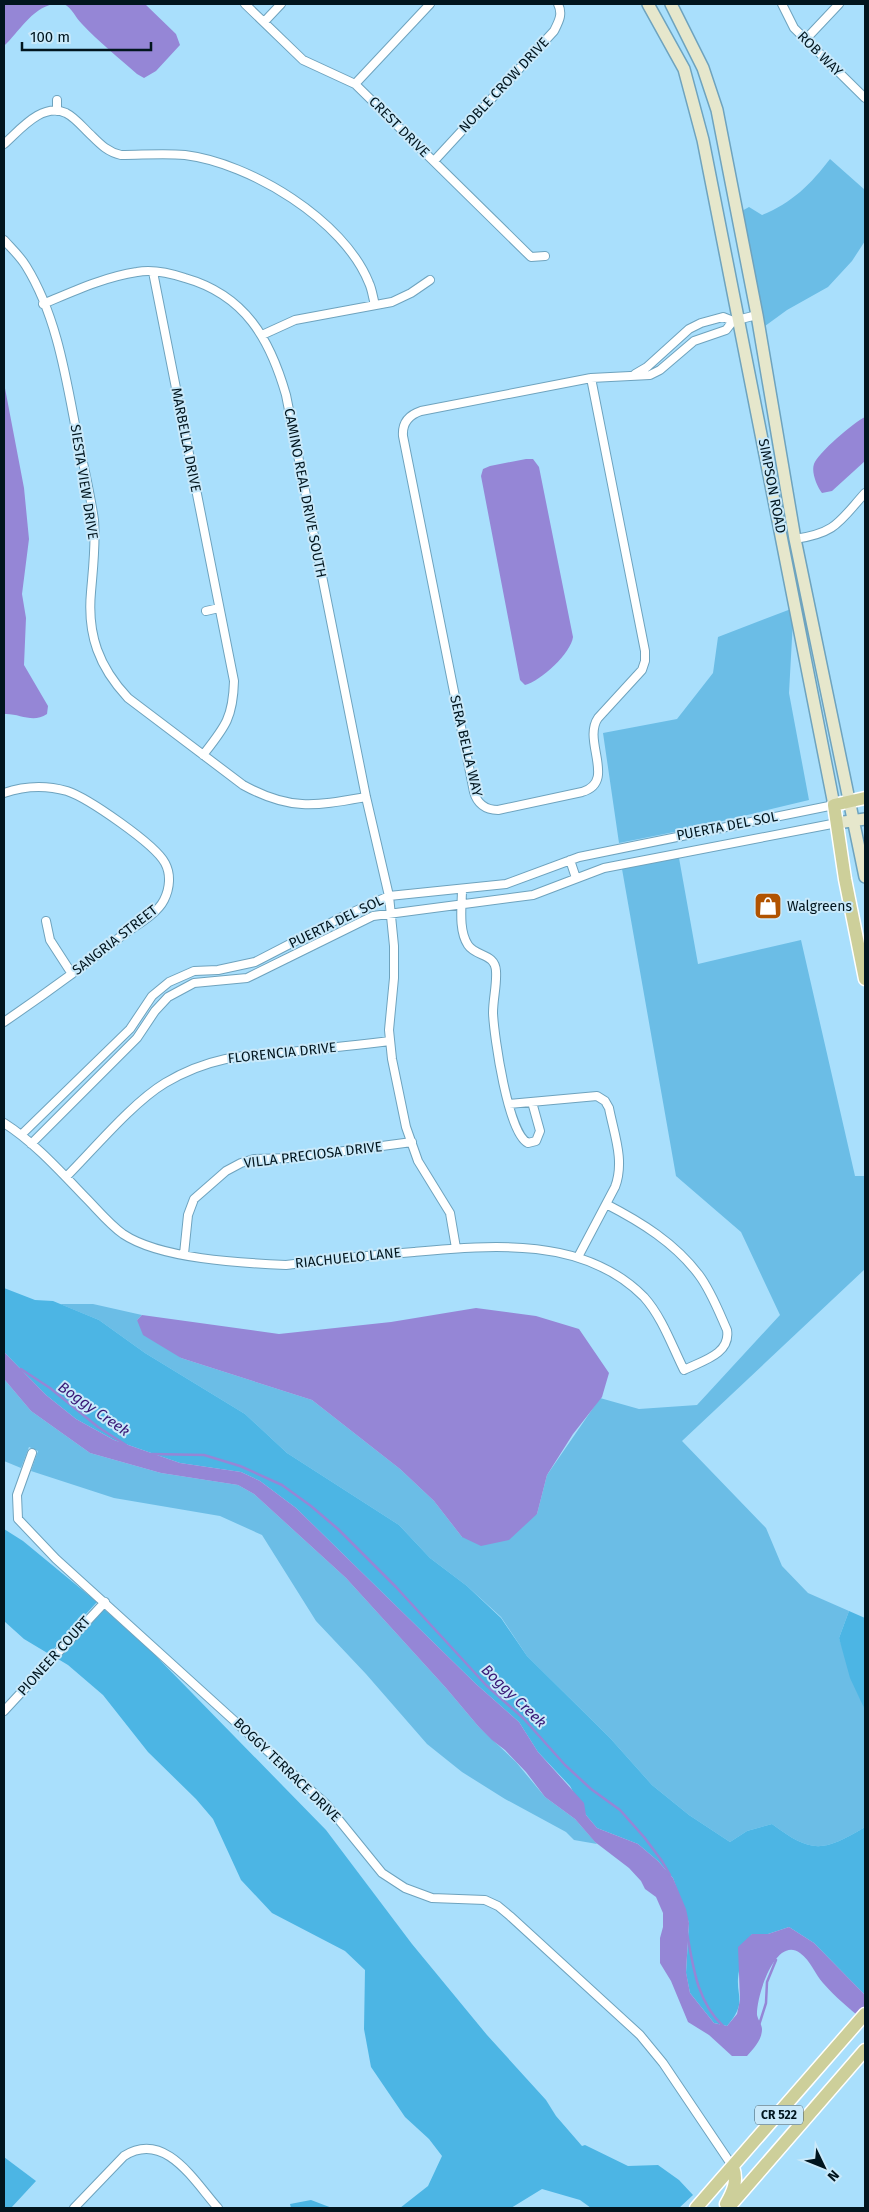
<svg xmlns="http://www.w3.org/2000/svg" width="869" height="2212" viewBox="0 0 869 2212" font-family="'Fira Sans',sans-serif">
  <style>
    .green { fill: #6bbde6 }
    .forest { fill: #4cb5e4 }
    .water { fill: #9586d6 }
    .lines { fill: none; stroke-linecap: round; stroke-linejoin: round }
    .stream { stroke: #9586d6; stroke-width: 2.5 }
    .street-casing { stroke: #6ea3be; stroke-width: 10 }
    .secondary-casing { stroke: #6ea3be; stroke-width: 14 }
    .primary-casing { stroke: #fff; stroke-width: 15 }
    .street { stroke: #fff; stroke-width: 8 }
    .secondary { stroke: #e6e7cc; stroke-width: 11 }
    .primary { stroke: #cdcf9a; stroke-width: 12 }
    .labels { text-anchor: middle; dominant-baseline: central; stroke-width: 4; stroke-linejoin: round; paint-order: stroke }
    .shield { fill: #c9e9fa; stroke: #3d5560; stroke-width: 1 }
    .shield-label { font-size: 12px; font-weight: bold; fill: #01151e }
    .street-label { font-size: 14px; fill: #01151e; stroke: #c9e9fa }
    .poi-label { font-size: 14px; fill: #01151e; stroke: #c9e9fa; text-anchor: start }
    .water-label { font-size: 15px; font-style: italic; fill: #371674; stroke: #c9e9fa }
  </style>
  <rect width="100%" height="100%" fill="#a9dffc"/>
  <path class="green" d="M830 159 865 190V241L852 261 828 287 787 310 757 332 740 212 749 207 762 215C792 203 811 184 830 159Z
    M791 609 793 620 789 693 809 800 689 829 619 843 603 733 677 719 713 673 718 637Z
    M679 858 698 964 801 940 855 1176H865V1269L682 1441 766 1528 782 1566 808 1593 849 1611 839 1638 865 1710V1827C823 1852 812 1854 772 1824L747 1831 730 1842 689 1815 652 1785 610 1738 527 1656 501 1617 467 1586 430 1558 399 1525 287 1453 245 1414 145 1353 99 1320 60 1304H93L142 1315 137 1320 181 1358 312 1400 400 1469 434 1501 462 1537 537 1514 547 1475 600 1398 639 1409 697 1405 780 1315 741 1232 676 1176 622 869Z
    M4 1379 31 1411 90 1453 161 1473 238 1485 254 1494 346 1578 446 1688 478 1726 516 1762 545 1797 575 1819 597 1844 574 1840 566 1832 505 1799 462 1772 427 1744 366 1674 316 1621 262 1535 220 1516 114 1498 31 1471 38 1451 29 1447 21 1468 4 1461Z"/>
  <path class="forest" d="M4 1288 35 1300 53 1301 99 1320 145 1353 245 1414 287 1453 399 1525 430 1558 467 1586 501 1618 527 1656 610 1738 652 1785 689 1815 730 1842 747 1831 772 1824C812 1854 823 1852 865 1827V1995L814 1943 789 1927 768 1934H752C748 1946 741 1959 739 1971 734 1997 749 2000 727 2026L714 2023 690 1993 686 1973 689 1923 673 1878 658 1861 638 1844 597 1828 586 1815 570 1786 538 1752 519 1722 476 1684 296 1508 260 1481 241 1472 180 1463 114 1440 76 1419 46 1395 4 1352Z
    M4 1529 23 1541 97 1602 49 1654 24 1639 4 1621Z
    M104 1609 152 1652 326 1830 412 1944 487 2035 546 2100 556 2116 582 2146 585 2145 628 2166 658 2165 679 2180 693 2195 679 2208H591L580 2200 542 2189 511 2208H400L428 2186 442 2156 429 2139 405 2117 371 2067 364 2029 365 1970 345 1951 272 1913 241 1880 213 1819 196 1799 148 1752 103 1695 68 1665 58 1659Z
    M849 1611 865 1618V1710L850 1678 839 1638Z
    M4 2157 36 2181 11 2208H4Z
    M311 2200 332 2208H291L290 2204Z"/>
  <path class="water" d="M4 4H53C31 9 19 32 4 46Z
    M64 4H145L176 34 180 45 156 71 144 78 137 74C119 58 99 42 82 24 75 17 73 9 64 4Z
    M4 383 24 488 29 539 22 594 26 618 24 665 48 706 47 714C32 724 20 713 4 714Z
    M865 417V461L832 491 822 493C817 487 811 472 814 464 818 453 854 422 865 417Z
    M526 459H533L539 467 573 637C571 653 541 681 525 685L520 680 481 476 483 469 490 466Z
    M476 1308 536 1316 579 1329 609 1373 602 1397 573 1434 547 1475 537 1514 509 1540 481 1546 462 1537 434 1501 400 1469 312 1400 181 1358 143 1335 137 1320 142 1315 279 1334 391 1322Z
    M4 1352 46 1395 76 1419 114 1440 180 1463 241 1472 260 1481 296 1508 476 1684 519 1722 538 1752 584 1803 586 1815 597 1828 638 1844 658 1861 673 1878 686 1909 689 1923 686 1972 690 1993 714 2023 727 2026 737 2014 740 2000 738 1947 752 1934H768L789 1927 814 1943 865 1995V2017L863 2020C849 2008 835 1997 823 1983 815 1974 811 1961 800 1953 775 1935 756 1998 757 2015 758 2020 762 2025 762 2029 762 2040 754 2048 747 2056H732L709 2035 688 2022 671 1981 660 1963V1938L663 1927V1913L656 1897 645 1889 641 1881 629 1868 595 1842 575 1819 545 1797 526 1772 505 1750 492 1740 478 1726 446 1688 346 1578 254 1494 238 1485 161 1473 90 1453 31 1411 4 1379Z"/>
  <g class="lines">
    <path class="stream" d="M21 1369 50 1388 98 1427 126 1445
      M152 1454 204 1455 240 1466 282 1485 311 1506 338 1529 396 1587 486 1685 524 1719 565 1765 591 1789 620 1810 644 1837 662 1861 670 1875
      M687 1933C693 1966 697 2002 723 2026
      M759 2025 766 2003 767 1982 776 1960"/>
    <defs>
      <path id="street" d="M245 4 303 60 355 84 531 257 545 256
        M782 4 794 28 865 98
        M264 22 281 4
        M805 40 839 4
        M355 84 430 4
        M57 100V111
        M4 144C20 130 42 102 66 113 76 118 84 129 92 136 101 145 108 152 121 155 142 155 164 153 185 155 250 163 344 220 369 283 372 289 373 298 375 305
        M434 161 554 31C559 21 563 14 558 4
        M4 240C11 248 20 256 26 266 57 316 66 378 77 435 83 463 90 492 94 520 96 544 93 568 91 592 87 635 99 667 128 698L243 785C290 811 315 806 366 797
        M153 272 234 681C233 718 225 727 203 755
        M43 304C74 291 104 277 137 272 152 269 170 273 185 278 245 295 270 339 286 395L366 797 389 896 394 946V978L389 1030 392 1059 406 1127 418 1161 450 1213 456 1248
        M262 335 295 320 392 302 411 293 430 280
        M635 374 647 367 689 329 701 323 723 317 733 321 757 315
        M591 378 645 651V661L642 670 598 718C582 741 617 782 582 792L498 810C485 810 477 803 474 792L403 436C402 423 409 415 421 411L591 378 650 375 660 370 694 341 726 330 733 321
        M795 539C836 533 839 522 865 493
        M206 611 219 608
        M4 793C24 786 46 785 67 791 88 798 155 844 165 863 171 874 170 888 164 900 157 914 137 925 124 934 85 965 45 994 4 1022
        M570 860 576 878
        M462 889C462 905 458 930 468 945 476 957 495 953 496 971 497 985 493 999 493 1013 494 1036 508 1134 528 1143L536 1141 540 1131 532 1102
        M46 921 50 940 72 974
        M509 1104 597 1096 605 1101 609 1108C614 1134 625 1161 615 1187L578 1257
        M4 1123C34 1142 60 1171 85 1197 97 1209 109 1224 123 1234 160 1259 241 1263 286 1265 328 1260 371 1255 414 1252 491 1245 584 1236 644 1297 662 1317 672 1346 684 1370 702 1361 731 1354 727 1330 719 1312 711 1291 699 1275 675 1243 641 1222 606 1204
        M21 1135 130 1029 152 996 169 982 194 971 218 970 255 962 342 917 389 896 506 884 579 857 834 805
        M31 1144 137 1038 155 1011 168 997 194 983 247 978 373 916 533 895 604 868 837 823
        M66 1177C94 1149 132 1103 165 1083 207 1058 241 1055 288 1052 322 1049 356 1045 390 1041
        M184 1254 188 1215 194 1199 226 1171 241 1163 254 1159 292 1158 412 1142
        M32 1453 17 1495 18 1519 56 1559 326 1804 382 1873 405 1888 432 1898 485 1900 498 1906 510 1916 640 2035 663 2063 733 2167
        M4 1711 105 1602
        M74 2208 124 2156C165 2130 194 2181 218 2208"/>
      <path id="secondary" d="M648 4 684 69 703 140 834 805
        M671 4 703 68 717 110 757 315 795 539 865 877
        M837 823 865 819"/>
      <path id="primary" d="M865 798 834 805 845 879 865 979
        M726 2204C733 2192 738 2181 733 2167
        M696 2208 865 2014
        M728 2208 865 2050"/>
    </defs>
    <use href="#street" class="street-casing"/>
    <use href="#secondary" class="secondary-casing"/>
    <use href="#primary" class="primary-casing"/>
    <use href="#street" class="street"/>
    <use href="#secondary" class="secondary"/>
    <use href="#primary" class="primary"/>
  </g>
  <defs>
    <symbol id="shop-square" viewBox="-11 -11 22 22"><rect x="-9" y="-9" width="18" height="18" rx="4" fill="#b15300" stroke="#c9e9fa"/><path d="M-5-2.5h2.3a2.7 3.5 0 0 1 5.4 0H5L5.5 6h-11ZM-1.5-2.5h3a1.5 2.3 0 0 0-3 0Z" fill="#fff"/></symbol>
  </defs>
  <g fill-rule="evenodd">
    <use href="#shop-square" x="752" y="890" width="32" height="32"/>
  </g>
  <g class="labels">
    <rect class="shield" x="755" y="2105.5" width="48" height="19" rx="4"/>
    <g class="shield-label">
      <text x="779" y="2115">CR 522</text>
    </g>
    <g class="street-label">
      <text transform="translate(820 54) rotate(45)">ROB WAY</text>
      <text transform="translate(504 85) rotate(-47)">NOBLE CROW DRIVE</text>
      <text transform="translate(399 127) rotate(45)">CREST DRIVE</text>
      <text transform="translate(186 440) rotate(79)">MARBELLA DRIVE</text>
      <text transform="translate(84 482) rotate(81)">SIESTA VIEW DRIVE</text>
      <text transform="translate(772 486) rotate(79)">SIMPSON ROAD</text>
      <text transform="translate(305 493) rotate(79)">CAMINO REAL DRIVE SOUTH</text>
      <text transform="translate(466 746) rotate(77)">SERA BELLA WAY</text>
      <text transform="translate(727 826) rotate(-11)">PUERTA DEL SOL</text>
      <text transform="translate(336 922) rotate(-26)">PUERTA DEL SOL</text>
      <text transform="translate(115 940) rotate(-38)">SANGRIA STREET</text>
      <text transform="translate(282 1053) rotate(-6)">FLORENCIA DRIVE</text>
      <text transform="translate(313 1155) rotate(-7)">VILLA PRECIOSA DRIVE</text>
      <text transform="translate(348 1258) rotate(-6)">RIACHUELO LANE</text>
      <text transform="translate(54 1656) rotate(-48)">PIONEER COURT</text>
      <text transform="translate(287 1770) rotate(44)">BOGGY TERRACE DRIVE</text>
    </g>
    <g class="poi-label">
      <text x="787" y="906">Walgreens</text>
    </g>
    <g class="water-label">
      <text transform="translate(94 1409) rotate(35)">Boggy Creek</text>
      <text transform="translate(514 1696) rotate(44)">Boggy Creek</text>
    </g>
  </g>
  <rect width="869" height="2212" fill="none" stroke="#01151e" stroke-width="10"/>
  <g transform="translate(824 2167) rotate(133)" stroke="#c9e9fa" stroke-width="4" paint-order="stroke">
  <path d="M0-4L9 19L0 12L-9 19Z" fill="#01151e"/>
  <text y="-8" font-size="14" font-weight="bold" text-anchor="middle" fill="#01151e">N</text>
  </g>
  <path d="M22 42v8h129v-8" fill="none" stroke="#01151e" stroke-width="2.5"/>
  <text x="30" y="42" font-size="15" fill="#01151e" stroke="#c9e9fa" stroke-width="4" paint-order="stroke">100 m</text>
</svg>
